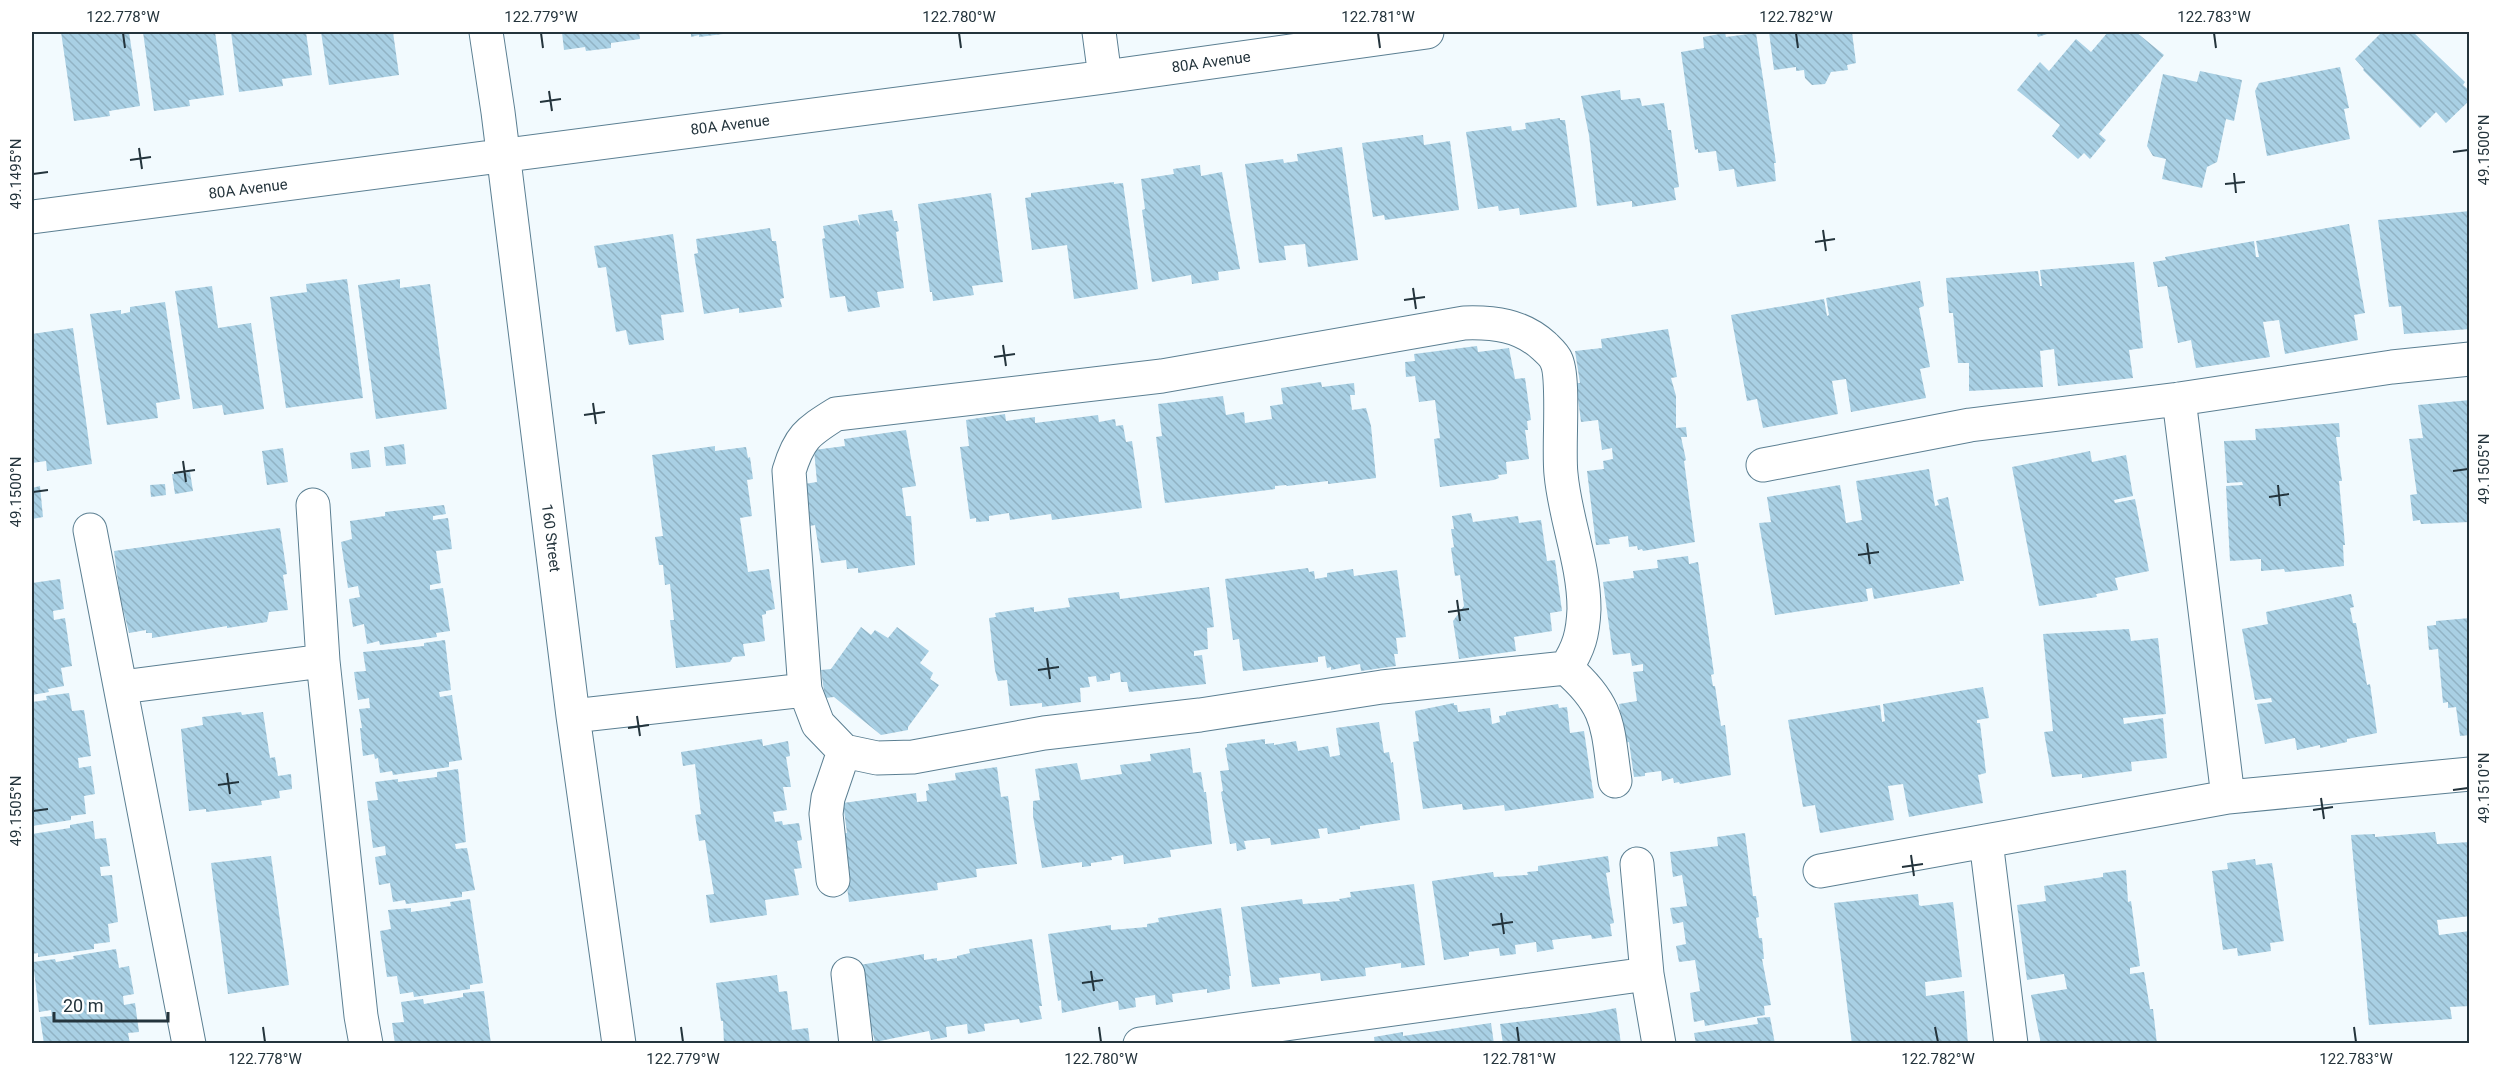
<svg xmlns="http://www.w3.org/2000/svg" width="2501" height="1075" viewBox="0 0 2501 1075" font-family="Roboto,sans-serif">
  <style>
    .building { fill: url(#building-back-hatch) }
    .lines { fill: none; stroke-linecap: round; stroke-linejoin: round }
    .minor-casing { stroke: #5b7f92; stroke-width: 35 }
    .minor { stroke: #fff; stroke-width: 33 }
    .ticks { fill: none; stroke: #24343c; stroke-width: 2 }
    .labels { text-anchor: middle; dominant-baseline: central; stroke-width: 4.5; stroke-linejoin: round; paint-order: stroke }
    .street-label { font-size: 15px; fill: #24343c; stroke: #fff }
    .neatline { fill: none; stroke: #24343c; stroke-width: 2 }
    .ticks-label { font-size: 15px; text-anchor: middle; fill: #24343c }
  </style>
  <defs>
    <pattern id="building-back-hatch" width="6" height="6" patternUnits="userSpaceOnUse" patternTransform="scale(1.5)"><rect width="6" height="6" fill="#a9d0e4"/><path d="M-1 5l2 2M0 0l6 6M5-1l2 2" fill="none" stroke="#91b3c4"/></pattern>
  </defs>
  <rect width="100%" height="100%" fill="#f2fafe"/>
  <path class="building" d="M61 32H129L140 106 109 111 110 116 74 121Z
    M143 32H215L224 95 189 100 190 106 154 111Z
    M231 32H306L312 75 282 79 283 86 239 92Z
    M321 32H393L399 75 329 85Z
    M562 32H639L640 39 611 43V48L586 51 585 47 564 50Z
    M691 32H731V33L699 37V35L691 37Z
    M1769 32H1852L1856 63 1847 65 1848 70 1831 72 1825 84 1812 85 1805 78 1804 70 1796 71V67L1774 70Z
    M2036 32H2053L2038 37Z
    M2108 32H2136L2164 55 2099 134 2106 140 2090 159 2084 153 2078 159 2052 136 2060 125 2017 90 2040 62 2049 71 2076 39 2091 52Z
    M2382 32H2413L2465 82 2463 85 2470 91V100L2446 123 2436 112 2420 128 2363 70 2364 69 2355 59Z
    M1725 33 1726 37 1756 33 1776 163H1774L1776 181 1737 187 1734 169 1719 171 1716 151 1698 153V149L1695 150 1681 52 1704 48 1703 37Z
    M2340 67 2349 108 2344 109 2350 139 2267 156 2255 91 2259 83Z
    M2200 71 2242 80 2234 121 2226 119 2217 162 2207 167 2202 188 2162 179 2166 159 2153 156 2147 146 2163 74 2197 82Z
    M1620 90 1621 100 1640 98 1642 106 1664 103 1668 130H1671L1679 187 1674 188 1676 200 1632 207V201L1597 206 1589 135 1581 96Z
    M1560 118V120H1565L1577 207 1520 215 1519 208 1499 211 1498 206 1478 209 1466 132 1511 126 1512 131 1526 129 1525 123Z
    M1423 135 1424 145 1450 141 1459 210 1385 220 1384 215 1373 217 1362 143Z
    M1342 147 1358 260 1308 267 1305 244 1284 246 1286 260 1259 263 1245 164 1283 159 1284 163 1298 161 1297 154Z
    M1200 165 1201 176 1222 172 1240 269 1218 272 1219 280 1192 284 1191 275 1152 282 1142 210 1145 209 1141 179 1174 174 1173 169Z
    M1114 182V184L1123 183 1138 289 1074 299 1067 245 1032 250 1025 198 1031 197V193Z
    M991 193 1003 282 972 286 974 295 933 301 932 292H930L918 204Z
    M892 210 894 221H897L899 231 896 232 904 288 877 292 880 307 848 312 845 296 830 298 822 239 825 238 823 226 857 220 860 226 858 215Z
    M2470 211V329L2404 334 2401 306 2389 307 2378 220Z
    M2349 224 2365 313 2354 315 2358 340 2285 354 2279 320 2263 322 2270 357 2196 368 2191 340 2178 343 2167 286 2158 287 2153 262 2166 260 2165 257 2254 241 2256 257H2259L2256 241Z
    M770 228 772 241H776L784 298 780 299 782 307 739 313V308L704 314 694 254 698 253 696 239Z
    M673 234 684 312 661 315 664 340 629 345 626 330 616 332 606 267 598 268 594 246Z
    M2134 262 2143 348 2129 350 2133 378 2058 386 2054 349 2040 351 2043 387 1969 391V363H1958L1953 313H1949L1946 278 2038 271 2040 286H2042L2040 270Z
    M347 279 363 398 286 408 270 297 307 292 306 284Z
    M400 279V288L430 284 447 409 376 419 358 285Z
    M1920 281 1924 306 1919 308 1930 367 1920 369 1926 398 1851 412 1846 379 1832 381 1838 414 1763 428 1757 399 1747 401 1731 315 1824 299 1827 316 1829 315 1826 298Z
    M212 286 218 328 251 323 264 409 224 415 222 405 193 409 175 291Z
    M165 302 180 399 156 403 158 418 107 425 90 314 121 310V314L130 312V307Z
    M73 328 92 464 47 471 46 461 32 463V334Z
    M1668 329 1677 377 1671 378 1676 396V428L1686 427 1687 437H1681L1686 460 1684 461 1695 542 1643 551 1642 549 1638 550 1637 546 1629 547 1628 536 1609 539 1610 544 1596 545 1587 471 1604 469 1603 461 1613 459 1612 448 1602 450 1598 420 1581 422 1576 383H1580L1575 351 1602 348 1601 339Z
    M1477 346 1478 352 1509 348 1515 379 1525 378 1531 420 1527 421 1528 430H1525L1529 459 1506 462 1507 474 1498 475 1499 478 1494 480 1440 487 1434 439 1440 438 1435 400 1419 402 1415 376 1406 377 1405 362 1415 361 1414 354Z
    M1321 382 1322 387 1354 383 1355 395H1350L1352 410 1366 408 1371 426 1376 478 1328 484V481L1287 486 1286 485 1275 486V489L1165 503 1156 437 1162 436 1158 404 1223 396 1226 415 1244 412 1245 423 1272 419 1270 406 1283 404 1281 388Z
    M2470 400V522L2421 524 2420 520 2413 521 2410 495 2417 494 2409 439 2423 438 2418 405Z
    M1005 414 1006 421 1035 417V423L1098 415 1099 422 1115 419 1116 426 1123 425 1126 442 1132 441 1142 508 1052 520 1051 514 1010 520 1009 513 989 516V521L976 522V518L970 519 960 447 969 446 966 420Z
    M2339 423 2340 437H2336L2342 481H2339L2345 545H2343L2344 566 2285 572 2284 569 2261 571V559L2230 561 2226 486 2243 485 2242 482 2227 483 2224 441 2256 440 2255 429Z
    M906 430 916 486 902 488 906 516H911L915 565 858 573V568L847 569 846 560 821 563 815 525 810 526 804 484 817 482 814 450 845 446 844 439Z
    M404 444 406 464 386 466 384 447Z
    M715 446V451L746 447 748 458 750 457 753 479 747 480 752 516 740 518 748 572 769 569 775 609 766 611V614L762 615 765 641 743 644 745 656 733 657 730 662 676 668 670 620H674L670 584 665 585 663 565H659L655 537 663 536 652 455Z
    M283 448 288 482 267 485 262 451Z
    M369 450 371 467 352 469 350 453Z
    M2090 451 2092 462 2126 455 2133 496 2114 500 2115 503 2135 499 2149 571 2115 578 2118 590 2096 594 2097 597 2039 606 2012 467Z
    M1929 469 1935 506 1939 505 1937 500 1948 497 1964 581H1959L1960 584 1874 599 1872 588 1866 589 1868 601 1775 615 1759 523 1771 522 1767 497 1840 485 1846 523 1862 520 1856 481Z
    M190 472 193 491 175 494 172 474Z
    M165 484 166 495 151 497 150 485Z
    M40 486 43 517 32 519V488Z
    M444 505 446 514 433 516V520L448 518 452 549 436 551 441 583 430 585V590L443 588 450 631 436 633 437 637 380 645 379 641 367 644 364 624 353 627 349 599 360 597 358 586 348 588 341 542 352 539 350 521 385 516V512Z
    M1471 513 1473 522 1518 516 1519 523 1541 520 1547 561 1555 560 1562 611 1550 613 1552 631 1514 637 1516 651 1459 659 1453 621 1464 606 1460 575 1455 576 1451 548 1454 547 1451 529H1454L1452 516Z
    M280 528 287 574 283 575 288 610 269 612 267 622 227 628V626L152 638V633H146V630L129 633 120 597 114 551Z
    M1688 556 1689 564 1698 562 1714 674 1711 675 1713 686H1715L1721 726 1725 725 1731 775 1680 784 1679 782 1674 783 1673 778 1662 781 1661 771 1645 773V776L1634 777 1629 742 1625 743 1619 704 1637 701 1633 672 1643 671V664L1632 666 1630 653 1613 655 1603 582 1634 578 1633 571 1658 568 1657 560Z
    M1308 568 1309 572 1314 571 1315 579 1327 577V573L1353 569 1354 576 1397 570 1406 637 1396 638 1398 654H1394L1396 666 1361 671 1360 664 1331 670V667L1327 668 1325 656 1318 657V662L1243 671 1239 639 1233 640 1225 579Z
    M60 579 64 609 53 611 54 620 65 618 72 666 61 668 64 686 48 689 49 692 32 695V583Z
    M1209 587 1214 627 1207 628 1208 649 1194 651V656L1202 655 1206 684 1129 692 1127 682H1121L1120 672 1110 674V680L1097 682 1096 676 1088 677 1090 687 1080 688 1081 702 1042 707V703L1010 706 1007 680 998 681 995 670 989 618 996 617 995 613 1034 607V612L1070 607 1068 598 1119 592 1120 599Z
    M2351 594 2354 607 2350 608 2353 623H2356L2367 685 2370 684 2377 733 2347 739V742L2320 748V745L2297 750 2295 738 2265 744 2257 704 2272 702 2271 698 2255 700 2242 629 2268 624 2266 612Z
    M2470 618V735L2460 736 2456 707 2448 708V702L2443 703 2438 649 2429 650 2427 626 2436 625V621Z
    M861 627 871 635 875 630 888 638 897 627 929 651 920 663 933 673 930 679 939 685 908 727V730L881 735 834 697 825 698 821 670 831 669Z
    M2129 629 2131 641 2158 638 2166 714 2123 718 2124 724 2163 718 2167 758 2131 762 2132 771 2082 778V774L2052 777 2044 732 2053 731 2043 634Z
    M445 640 451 690 439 692 440 697 452 695 462 760 449 762V767L393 775 392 771 380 773 378 758 375 759 374 754 363 756 360 728H362L359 709 370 708 369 698 358 700 354 672 366 671 363 652 424 646V643Z
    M1983 687 1989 718 1977 720V723H1980L1986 773 1978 775 1983 803 1909 817 1903 784 1888 786 1894 820 1820 833 1815 805 1803 807 1788 720 1880 705 1882 722 1885 721 1883 704Z
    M69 693 72 711 84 710 91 756 78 758 79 768 91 766 95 794 84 796 86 814 71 816V820L32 826V702L47 700 46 696Z
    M1454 703V705H1457L1458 712 1490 708 1492 724 1500 722 1499 716 1506 715V712L1558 704 1559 708 1567 707 1570 733 1584 731 1594 798 1505 811 1504 805 1463 810 1462 804 1423 809 1413 742 1419 741 1415 711Z
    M241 712 242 715 263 712 270 758 275 757 278 776 291 774 292 789 279 791 280 798 261 801 262 805 206 812V809L189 811 181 729 203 725 202 717Z
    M1379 722 1384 753 1389 752 1391 763 1393 762 1400 820 1360 826V829L1328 834 1327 828 1318 829 1320 838 1271 845 1270 838 1244 841 1246 849 1237 851 1236 843 1230 844 1221 792 1223 791 1220 771 1229 770 1225 748 1227 747V744L1265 739V744L1274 743V745L1296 741 1298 751 1328 746 1330 757 1340 755 1336 728Z
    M762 739 763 746 788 741 790 756 786 757 791 787H783L787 810 773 812 775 822 782 821 783 825 799 823 802 840 797 841 802 868 794 869 799 895 765 900 767 915 710 923 706 895 714 894 705 840 699 841 695 815 701 814 695 764 683 766 681 752Z
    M1190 748 1193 773 1201 772 1204 792H1206L1212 844 1170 850 1171 857 1124 864 1123 855 1111 857 1112 860 1091 863V866L1082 867V862L1042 868 1033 816V801L1040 800 1035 769 1077 763 1081 780 1122 774 1120 765 1151 761 1150 754Z
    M997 767 1001 797 1008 796 1017 864 976 869 977 877 937 883 938 890 849 902 840 834 847 833 843 803 916 793 917 802 927 801 926 791 929 790 928 784 956 780 955 773Z
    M458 769 466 842 455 844 456 849 467 848 475 890 462 892V897L406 904 405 900 393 902 390 883 379 885 375 857 386 855 385 846 373 848 367 801 378 800 375 782 398 779V782L437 777V772Z
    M93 821 95 839 106 838 110 866 100 867 101 876 112 875 118 922 108 924 110 942 94 944V949L38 957V953L32 954V834L70 828V825Z
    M2435 832 2437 844 2470 842V916L2437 920 2439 935 2470 931V1006L2450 1007 2452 1019 2369 1025 2351 835 2375 834V837Z
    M1745 833 1753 896H1756L1759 917 1756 918 1759 938H1762L1764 959H1762L1771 1005 1764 1006 1765 1015 1705 1026 1704 1020 1694 1022 1690 993 1700 991 1695 960 1679 962 1676 946 1686 944 1683 922 1673 924 1670 908 1687 906 1682 875 1673 877 1670 852 1718 846 1717 837Z
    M271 856 289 985 228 994 211 863Z
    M1608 856 1610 872 1606 873 1614 923 1610 924 1612 936 1592 939 1591 935 1552 940 1554 949 1537 952 1536 942 1515 945 1516 954 1500 956 1499 948 1469 952V956L1444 960 1432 881 1493 872 1494 877 1528 875 1527 872 1538 871V866Z
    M2255 859 2256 865 2272 863 2284 941 2270 943 2271 951 2238 956 2237 948 2223 950 2212 871 2228 869 2227 863Z
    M2126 870 2128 902 2131 901 2140 966 2130 968V974L2144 972 2150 1009H2153L2157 1044H2041L2031 995 2067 989 2064 974 2027 980 2017 905 2046 901 2044 886 2103 877V873Z
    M1414 884 1425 965 1401 968V963L1365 968 1366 976 1321 981 1320 973 1279 978 1280 984 1252 987 1241 907 1302 899 1303 904 1340 901 1339 899 1351 897 1350 892Z
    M1918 894 1919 905 1921 906 1953 902 1962 977 1925 982 1926 996 1964 991 1968 1044H1852L1834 903Z
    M470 899 483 983 470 985V989L414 997 413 992 400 994 397 976 387 977 380 931 391 929 388 910 411 908V912L451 906 450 902Z
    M1221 908 1231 976H1229L1230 989 1207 993V989L1172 994 1173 1002 1156 1005 1155 995 1135 998 1136 1007 1119 1010 1118 1001 1062 1013 1061 1000 1058 1001 1048 934 1111 925V930L1147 927V924L1159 922 1158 918Z
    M1032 939 1042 1006H1039L1042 1019 1020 1023 1019 1019 984 1024 985 1031 968 1034 967 1024 946 1027 947 1037 931 1040 929 1031 875 1042 872 1030H869L854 966 924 954V960L937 958V961L957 958V956L970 953 969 949Z
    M116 949 119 968 129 966 134 994 123 996 124 1005 135 1003 139 1032 128 1033 130 1044H44L40 1017 52 1016 51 1010 39 1012 33 962 55 959 56 962 74 959 73 956Z
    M777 975 779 992 787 991 792 1030 808 1028 810 1044H724L723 1021H721L716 983Z
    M484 991 491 1044H395L392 1023 404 1022 401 1002 423 999 424 1004 463 997V993Z
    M1616 1008 1621 1044H1503L1500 1024 1590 1013Z
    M1770 1017 1775 1044H1696L1694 1033 1758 1024 1757 1018Z
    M1491 1023 1494 1044H1375L1374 1037 1403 1032V1036Z"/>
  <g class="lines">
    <defs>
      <path id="minor" d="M486 32 498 112 573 716 619 1044
        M1099 32 1105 77
        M32 217 1105 77 1427 32
        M2179 399 2228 797
        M1763 465 1970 425 2179 399 2392 367 2470 359
        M313 505 323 661 361 1016 366 1044
        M90 530 189 1044
        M122 687 323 661
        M573 716 805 690
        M844 751 877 758 913 757 1044 733 1200 715 1382 687 1566 668
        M1986 841 2011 1044
        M1637 864 1647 974 1659 1044
        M1820 871 2228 797 2470 774
        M833 880 826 814 828 798 844 751 818 724 805 690 789 471C799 438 807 432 836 414L1162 376 1464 323C1494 322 1521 325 1544 346 1548 350 1554 355 1556 360 1565 377 1558 449 1561 474 1565 519 1584 563 1584 609 1583 634 1579 648 1566 668 1611 707 1607 727 1615 781
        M848 974 856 1044
        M1140 1044 1647 974"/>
    </defs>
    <use href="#minor" class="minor-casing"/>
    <use href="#minor" class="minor"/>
  </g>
  <path class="ticks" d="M123 33 125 48M541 33 543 48M959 33 961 48M1378 33 1380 48M1796 33 1798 48M2214 33 2216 48M549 91 552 111M540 102 561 99M139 148 142 169M2453 152 2468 150M130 160 151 157M2234 173 2236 193M33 174 48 172M2225 184 2245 182M1823 230 1826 251M1815 242 1835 239M1413 288 1416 309M1404 300 1425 297M1003 345 1006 366M994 357 1015 354M593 403 596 424M584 415 605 412M183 461 186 482M2453 471 2468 469M174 473 195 470M2278 485 2280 506M33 492 48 490M2269 497 2289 494M1867 543 1870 564M1858 555 1879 552M1457 600 1460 621M1448 612 1469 609M1047 658 1050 679M1038 670 1059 667M637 716 640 736M628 728 649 725M227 773 230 794M218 785 239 782M2453 790 2468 788M2321 798 2324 819M2313 810 2333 807M33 811 48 809M1911 855 1914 876M1902 867 1923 864M1501 913 1504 934M1492 925 1513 922M1091 971 1094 991M1082 983 1103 980M263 1027 265 1042M681 1027 683 1042M1099 1027 1101 1042M1517 1027 1519 1042M1935 1027 1938 1042M2354 1027 2356 1042"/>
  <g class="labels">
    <g class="street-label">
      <text transform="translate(1211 62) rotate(-8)">80A Avenue</text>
      <text transform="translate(730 125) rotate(-7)">80A Avenue</text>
      <text transform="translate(248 189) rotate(-7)">80A Avenue</text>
      <text transform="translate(551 538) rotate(83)">160 Street</text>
    </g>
  </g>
  <rect width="2501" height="1075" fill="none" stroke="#ffffff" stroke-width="66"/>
  <path d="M54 1012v9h114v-9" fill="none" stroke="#24343c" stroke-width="3"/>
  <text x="63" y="1012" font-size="18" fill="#24343c" stroke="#ffffff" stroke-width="4.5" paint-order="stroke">20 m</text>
  <rect x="33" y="33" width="2435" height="1009" class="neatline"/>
  <g class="ticks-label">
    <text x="123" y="22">122.778°W</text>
    <text x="541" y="22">122.779°W</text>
    <text x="959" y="22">122.780°W</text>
    <text x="1378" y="22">122.781°W</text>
    <text x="1796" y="22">122.782°W</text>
    <text x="2214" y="22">122.783°W</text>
    <text transform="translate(2484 150) rotate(-90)" y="5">49.1500°N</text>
    <text transform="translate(16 174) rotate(-90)" y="5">49.1495°N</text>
    <text transform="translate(2484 469) rotate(-90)" y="5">49.1505°N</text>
    <text transform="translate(16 492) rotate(-90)" y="5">49.1500°N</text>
    <text transform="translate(2484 788) rotate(-90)" y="5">49.1510°N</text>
    <text transform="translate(16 811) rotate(-90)" y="5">49.1505°N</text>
    <text x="265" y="1064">122.778°W</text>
    <text x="683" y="1064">122.779°W</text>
    <text x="1101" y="1064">122.780°W</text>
    <text x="1519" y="1064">122.781°W</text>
    <text x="1938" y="1064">122.782°W</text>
    <text x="2356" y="1064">122.783°W</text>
  </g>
</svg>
